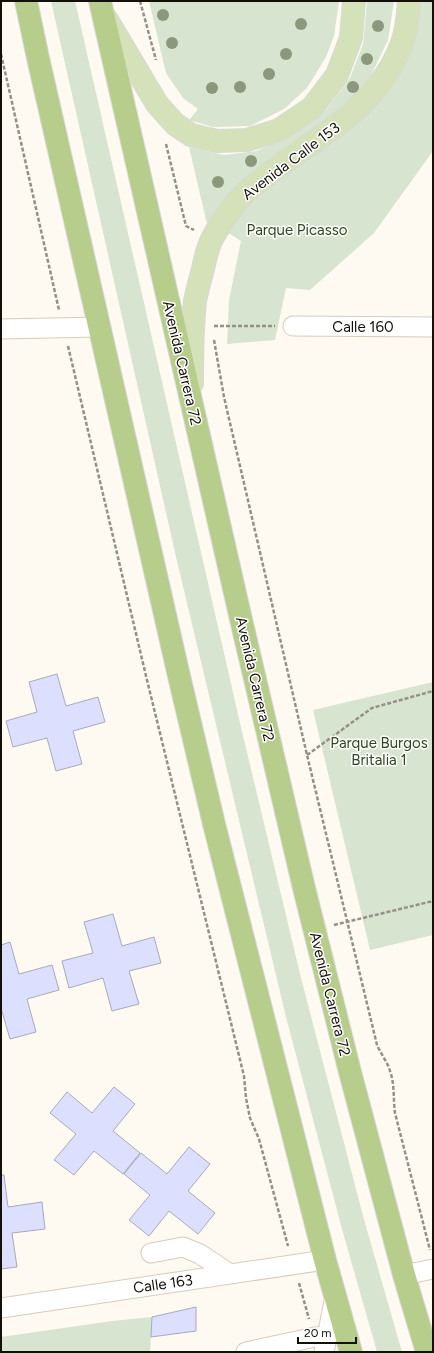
<svg xmlns="http://www.w3.org/2000/svg" width="434" height="1353" viewBox="0 0 434 1353" font-family="Figtree,sans-serif">
  <style>
    .green { fill: #d7e4cf }
    .building { fill: #dce0fe; stroke: #a7a9bc }
    .lines { fill: none; stroke-linecap: round; stroke-linejoin: round }
    .minor-casing { stroke: #d7ccba; stroke-width: 21 }
    .major-casing { stroke: #d9d9d8; stroke-width: 24 }
    .highway-casing { stroke: #d9d9d8; stroke-width: 24 }
    .path { stroke: #949089; stroke-width: 2.5; stroke-dasharray: 4 2; stroke-linecap: butt }
    .minor { stroke: #fff; stroke-width: 19 }
    .major { stroke: #d4e1b9; stroke-width: 22 }
    .highway { stroke: #b7cd8b; stroke-width: 22 }
    .tree { fill: #8c987d }
    .labels { text-anchor: middle; dominant-baseline: central; stroke-width: 3; stroke-linejoin: round; paint-order: stroke }
    .street-label { font-size: 15px; fill: #130f09; stroke: #fff }
    .park-label { font-size: 15px; fill: #2f471e; stroke: #fff }
  </style>
  <rect width="100%" height="100%" fill="#fefaf2"/>
  <path class="green" d="M51 1H75L240 723 300 974 363 1216 402 1352H377L342 1229 286 1017 176 557Z
    M149 1H339V2L334 36 326 57 307 88 284 109 250 126 213 127 189 120 198 109 183 98 166 73Z
    M367 1H394L388 40 366 86 326 119 252 173 207 224 189 147 224 155 256 151 286 138 326 110 350 78 363 44Z
    M420 1H433V151L374 233 310 290 286 288 275 340 227 344 229 300 241 241 227 232 240 213 257 195 366 114 402 70 420 10Z
    M433 682V935L370 950 313 710Z
    M152 1317 150 1352H1V1337L112 1321Z"/>
  <path class="building" d="M57 674 66 706 98 697 105 722 73 731 82 764 56 771 47 738 13 747 6 721 37 712 29 682Z
    M113 914 122 946 154 937 161 963 129 971 139 1004 112 1011 103 978 69 988 62 961 93 953 84 922Z
    M10 942 19 974 52 965 59 990 27 999 36 1032 10 1039 1 1008V945Z
    M114 1087 135 1104 113 1131 140 1153 123 1174 94 1151 74 1175 54 1160 76 1134 50 1113 67 1092 92 1113Z
    M189 1147 210 1164 188 1191 215 1213 198 1234 169 1211 149 1236 129 1220 150 1195 124 1174 141 1153 167 1174Z
    M1 1175H4L8 1207 42 1202 45 1229 12 1233 17 1267 1 1269Z
    M196 1307V1331L151 1337 152 1317Z"/>
  <g class="lines">
    <defs>
      <path id="minor" d="M293 326 433 327
        M1 329 99 327
        M151 1253 183 1247 200 1254 230 1274
        M404 1275 433 1269
        M1 1308 325 1260
        M246 1352 315 1337 327 1336
        M324 1352 335 1296"/>
      <path id="major" d="M107 20 157 104 175 124 191 135 217 141 247 140 279 130 312 108 337 75 351 38 354 1
        M192 383C192 356 192 328 195 301 197 291 200 280 203 269 205 259 208 246 213 237 223 219 235 201 252 187 306 141 375 116 402 43 407 30 408 15 409 1"/>
      <path id="highway" d="M26 1 38 58 179 676 214 824 325 1260 351 1352
        M100 1 240 615 304 888 350 1072 404 1275 427 1352"/>
    </defs>
    <use href="#minor" class="minor-casing"/>
    <use href="#major" class="major-casing"/>
    <use href="#highway" class="highway-casing"/>
    <path class="path" d="M140 1 156 60
      M1 54 59 310
      M166 144 186 226 194 230
      M214 326H275
      M214 340 224 397 307 755 377 1045C381 1054 388 1063 390 1071 395 1085 393 1099 395 1113L430 1250
      M68 346 146 676 244 1076 246 1098 250 1118 259 1139 288 1246
      M307 755 372 708 433 691
      M334 925 433 901
      M299 1283 309 1319"/>
    <use href="#minor" class="minor"/>
    <use href="#major" class="major"/>
    <use href="#highway" class="highway"/>
  </g>
  <g class="tree">
    <circle cx="163" cy="15" r="6"/>
    <circle cx="301" cy="24" r="6"/>
    <circle cx="378" cy="26" r="6"/>
    <circle cx="172" cy="43" r="6"/>
    <circle cx="286" cy="54" r="6"/>
    <circle cx="367" cy="59" r="6"/>
    <circle cx="269" cy="74" r="6"/>
    <circle cx="240" cy="87" r="6"/>
    <circle cx="353" cy="87" r="6"/>
    <circle cx="212" cy="88" r="6"/>
    <circle cx="251" cy="161" r="6"/>
    <circle cx="218" cy="182" r="6"/>
  </g>
  <g class="labels">
    <g class="street-label">
      <text transform="translate(291 161) rotate(-37)">Avenida Calle 153</text>
      <text x="363" y="327">Calle 160</text>
      <text transform="translate(182 363) rotate(77)">Avenida Carrera 72</text>
      <text transform="translate(255 679) rotate(77)">Avenida Carrera 72</text>
      <text transform="translate(330 994) rotate(76)">Avenida Carrera 72</text>
      <text transform="translate(163 1284) rotate(-8)">Calle 163</text>
    </g>
    <g class="park-label">
      <text x="297" y="230">Parque Picasso</text>
      <text x="379" y="743">Parque Burgos<tspan x="379" dy="17">Britalia 1</tspan></text>
    </g>
  </g>
  <rect width="434" height="1353" fill="none" stroke="#130f09" stroke-width="4"/>
  <path d="M298 1337v6h58v-6" fill="none" stroke="#130f09" stroke-width="2"/>
  <text x="304" y="1337" font-size="12" fill="#130f09" stroke="#ffffff" stroke-width="3" paint-order="stroke">20 m</text>
</svg>
